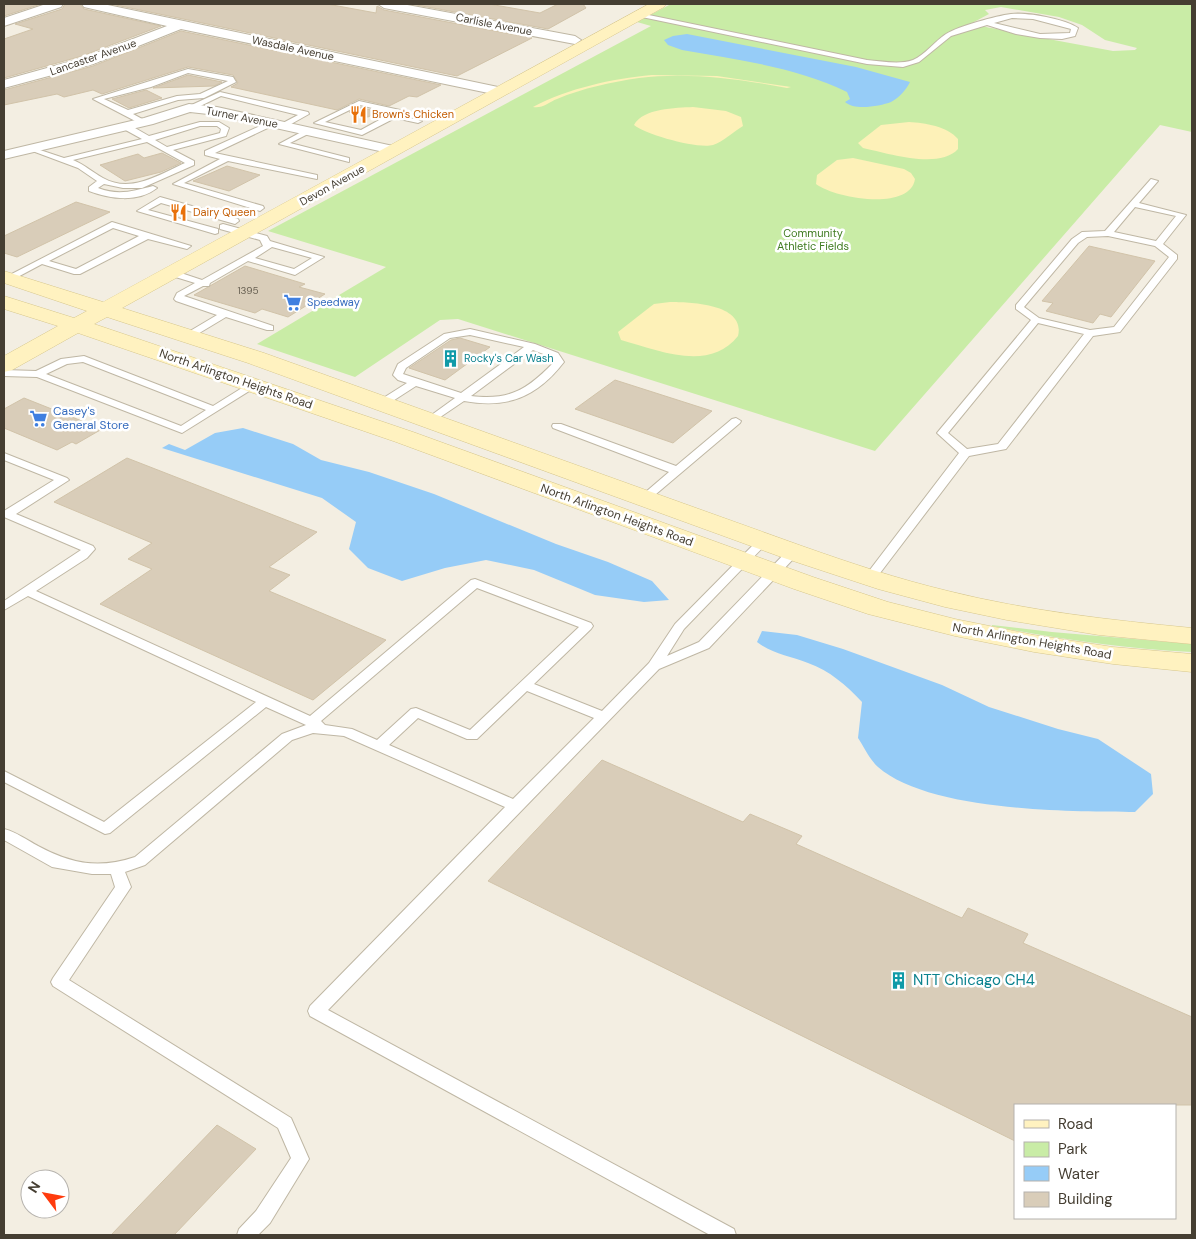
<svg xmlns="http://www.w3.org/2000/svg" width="1196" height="1239" viewBox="0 0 1196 1239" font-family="'DM Sans',sans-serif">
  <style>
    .green { fill: #c9eca6; fill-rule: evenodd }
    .sand { fill: #fdf1b8 }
    .water { fill: #96ccf7 }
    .building { fill: #d9cdb9; stroke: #d1c3a9 }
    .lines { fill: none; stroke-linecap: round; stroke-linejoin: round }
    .lane-casing { stroke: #bfb7a4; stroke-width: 2 }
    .street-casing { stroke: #bfb7a4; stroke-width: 2 }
    .secondary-casing { stroke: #d7c78c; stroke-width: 1 }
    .lane { fill: #fff; fill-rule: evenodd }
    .street { fill: #fff; fill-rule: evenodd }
    .secondary { fill: #fff2c0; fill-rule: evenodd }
    .labels { text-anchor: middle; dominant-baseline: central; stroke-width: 5; stroke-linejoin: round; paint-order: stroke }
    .number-label { font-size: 10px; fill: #6a6254 }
    .far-street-label { font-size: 11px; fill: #453e32; stroke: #fff }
    .far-food-label { font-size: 11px; fill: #c56008; stroke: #fff; text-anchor: start }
    .far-park-label { font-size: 11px; fill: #3f7b20; stroke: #fff }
    .far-shop-label { font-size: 11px; fill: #366cbe; stroke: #fff; text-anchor: start }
    .far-culture-label { font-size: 11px; fill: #0d838f; stroke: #fff; text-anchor: start }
    .street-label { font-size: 12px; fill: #453e32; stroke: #fff }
    .shop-label { font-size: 12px; fill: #366cbe; stroke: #fff; text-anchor: start }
    .near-culture-label { font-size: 15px; fill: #0d838f; stroke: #fff; text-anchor: start }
  </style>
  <rect width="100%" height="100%" fill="#f3eee2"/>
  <path class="green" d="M671 4H1192V132L1160 125 875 451 458 319 440 320 355 377 257 344 386 267 268 231 651 26 637 22ZM1001 7 1059 17 1082 25 1105 40 1137 48 1135 50 1113 51 1005 31C993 27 985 29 974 22L989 14 985 10Z
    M992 625 1052 632 1192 644V652C1125 649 1059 639 992 626Z"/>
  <path class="sand" d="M652 75 717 76 791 87 787 88C740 79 687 72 639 78 612 82 583 88 557 99 549 102 542 109 533 107 569 88 611 79 652 75Z
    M693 107 726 111 741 117 743 126C734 131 723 142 713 145 697 149 647 135 634 125 643 108 676 108 693 107Z
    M909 122C925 123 947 126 958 139V149C939 170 887 153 863 148L858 143 881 125Z
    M853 158 904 169 911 173 915 179C910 212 834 198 816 184L817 175 837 160Z
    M670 302C691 302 746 304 738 336 709 373 658 350 621 340L618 332 650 307 654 304Z"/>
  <path class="water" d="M687 34 856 67 910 82C906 90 899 98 891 102 880 106 855 111 845 102L850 99 847 92C796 67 738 60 682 50L668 45 664 40 673 36Z
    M243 428 293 444 321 460 369 472 434 494 556 544 608 562 652 581 669 600 644 602 595 595 534 570 486 560 445 568 402 581 368 568 349 549 356 522 322 498 162 448 169 444 185 450 215 433Z
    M762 631 797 635 843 649 942 685 989 707 1058 729 1098 739 1151 774 1153 794 1135 812C1069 812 928 811 878 767 870 760 864 747 858 738L862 702C846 685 830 671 808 663 790 656 772 654 757 642Z"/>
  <path class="building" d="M4 4H41L4 16Z
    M65 4H80L84 9 161 26 82 56 4 78V39L33 29 15 24 62 9Z
    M111 4H327L376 13 377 6 384 10 532 38 457 76Z
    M411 4H489L540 13 558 4H583L586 8 548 29Z
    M181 31 441 85 417 97 409 96 389 106 359 99 337 110 231 87 238 83 233 75 188 67 102 94 93 90 64 97 57 94 4 105V90L93 66Z
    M188 75 222 82 214 86 153 88Z
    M146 90 162 98 129 108 112 99Z
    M360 107 378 112 368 117 349 112Z
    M162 153 181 163 161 172 125 181 100 165 138 154 144 158Z
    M227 166 260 175 229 191 193 181Z
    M76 202 110 212 17 257 4 253V236Z
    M1089 246 1155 261 1111 317 1100 314 1093 323 1046 311 1053 303 1042 301Z
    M245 266 305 284 299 287 325 294 288 317 262 309 255 313 194 295Z
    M460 338 490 347 445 380 409 368 451 340Z
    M615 380 712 411 673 443 575 409Z
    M24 398 102 429 76 444 72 442 57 450 4 428V409Z
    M127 458 317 532 269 567 290 575 269 591 386 640 313 700 100 604 152 569 128 559 152 543 54 502Z
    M602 760 743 822 750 814 802 836 796 844 962 918 968 908 1028 934 1023 943 1192 1017V1105H1015V1141L488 881Z
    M217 1125 256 1149 174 1235H111Z"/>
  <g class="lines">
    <defs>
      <path id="lane" d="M639 13 867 60C881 61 899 65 913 60 925 55 935 41 946 34 959 26 996 16 1011 14 1027 12 1066 19 1078 28L1075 36 1062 39 1040 38 1016 34 987 25 951 36 919 62 903 67 867 64 637 16 636 15ZM1012 18 1033 19 1071 29 1070 33 1040 34 994 23Z
        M188 69 233 77 236 82 204 98 178 100 133 114 144 120V124H141L93 99ZM188 73 228 81 200 94 177 96 128 110 104 99 151 87Z
        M220 92 308 112 309 114 284 128 280 126 281 124 298 115 221 96 192 110 185 108Z
        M359 101 400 110 399 115 422 121 418 123 395 118 362 135 314 123ZM360 105 392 113 361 130 325 122Z
        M271 121 275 123 274 125 215 153 317 175V179L228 161 184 183 263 206 264 208 260 211 173 184 220 159 205 155V151Z
        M200 122H219L229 128 226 136 173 150 194 161V165L142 188H123L104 184 98 188C119 196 133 191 153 186L157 188C138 203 110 199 89 191V187L97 181 78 168 27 149 31 147 64 158 142 139 122 128V124H128L149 136ZM200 126H217L221 129 220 133 167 147 155 140ZM147 142 185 163C160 174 131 194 103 178 92 172 85 165 73 160Z
        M307 129 311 131 310 133 290 143 349 158V162L279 144Z
        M1151 179 1158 181 1139 203 1186 215 1163 244 1177 255V259L1120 332 1093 336 1006 449 969 456 874 581H866L864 578 866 575 959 453 937 433 1031 320 1016 309V305L1072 239 1082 232 1105 231ZM1135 207 1176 216 1156 241 1114 232ZM1108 236 1155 246 1169 257 1114 327 1090 330 1039 318 1024 307 1078 243 1087 237ZM1038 323 1084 334 998 444 967 449 948 433Z
        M160 197 238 219 239 221 235 224 161 203 148 210 218 229V233L215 234 137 211Z
        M112 222 191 246 187 249 148 239 80 274H74L42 264 12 280H6L4 278ZM113 228 139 236 76 269 49 261Z
        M223 224 267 236 270 241 324 257 295 275 248 261 210 283 209 286H203L184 296 273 326V330H267L226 317 191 338H185V334L217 315 176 301 174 299 177 293 195 283 169 275V271H175L202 280 263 246 260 240 220 229V225ZM272 247 312 258 294 269 255 258Z
        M470 329 535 344 558 353 564 362C537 397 508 409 464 401L430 424 426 423 425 421 426 419 455 398 416 386 385 406H377L376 404 377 402 407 383 398 380 393 375 398 364 444 334ZM470 335 524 347 461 393 403 374 406 368 450 338ZM533 350 551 357 554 362C528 389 510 401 471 396Z
        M84 356 213 406 250 383H258L259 385 182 433 37 377 4 376V370L36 371 61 359ZM83 362 206 410 181 426 46 374 67 364Z
        M736 418 741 421 740 423 649 500H641L639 498 641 496 669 472 553 428 552 426 553 424H561L676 466 732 419Z
        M4 453 67 478 69 480 16 514 93 546 95 549 87 558 36 591 310 716 471 580 475 579 591 623 593 626 591 629 534 684 602 711 649 663 675 624 759 539H767L769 541 684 629 667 656 699 642 789 549H797L799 552 797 555 709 648 659 669 328 1010 734 1229 736 1235H710L310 1016 308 1011 310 1006 505 807 344 736 313 733 292 740 145 865 125 872 131 887 69 980 291 1118 309 1159 270 1223 258 1235H237L239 1229 256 1211 291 1158 278 1128 53 986 51 982 53 978 115 887 111 874H92L52 867 4 840V829C16 832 27 840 38 846 71 864 99 869 135 857L282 734 306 725 266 707 110 833 105 834 4 782V771L104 822 256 702 28 596 4 610V601L81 550 4 517V511L54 480 4 460ZM477 588 579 627 470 730 416 708 411 709 377 740 352 729 325 725 321 721ZM527 691 594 718 513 799 389 745 418 718 467 739H477Z"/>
      <path id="street" d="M46 4H63L61 7 4 26V18Z
        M82 4H103L498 87 505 91 498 95 181 29 93 64 4 88V80L83 58 167 26 84 7Z
        M378 4H402L575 36 581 40 575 44 384 8Z
        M189 104 217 107 393 146 398 147 400 150 398 153 393 154 217 115 190 112 153 124 4 159V151L144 118Z"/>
      <path id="secondary" d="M649 4H666L664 7 122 308 264 353 802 546C850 563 898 579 948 591 1028 611 1110 620 1192 628V644L1099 635 1007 620 945 607 878 589 784 558 248 363 107 317 94 324 413 432 813 577 888 602 955 619 1034 635 1113 647 1192 654V672L1113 664 1034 652 955 636 868 614 794 589 396 442 78 333 12 370 4 372V356L58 326 4 309V296L74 318 87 311 4 283V271L103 302Z"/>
    </defs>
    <use href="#lane" class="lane-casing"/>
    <use href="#street" class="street-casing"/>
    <use href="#secondary" class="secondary-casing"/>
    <use href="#lane" class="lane"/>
    <use href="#street" class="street"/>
    <use href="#secondary" class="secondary"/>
  </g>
  <defs>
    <symbol id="restaurant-bare" viewBox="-9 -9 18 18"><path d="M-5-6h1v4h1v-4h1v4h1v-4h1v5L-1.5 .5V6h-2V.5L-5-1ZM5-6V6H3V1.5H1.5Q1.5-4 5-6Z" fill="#e8710a" stroke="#fff" stroke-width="2.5" paint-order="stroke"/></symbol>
    <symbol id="supermarket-bare" viewBox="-9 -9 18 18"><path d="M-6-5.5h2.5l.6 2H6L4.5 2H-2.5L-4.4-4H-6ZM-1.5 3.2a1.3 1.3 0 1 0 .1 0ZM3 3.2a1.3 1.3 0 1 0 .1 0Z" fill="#3f7fe0" stroke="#fff" stroke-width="2.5" paint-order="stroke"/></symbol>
    <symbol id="building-bare" viewBox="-9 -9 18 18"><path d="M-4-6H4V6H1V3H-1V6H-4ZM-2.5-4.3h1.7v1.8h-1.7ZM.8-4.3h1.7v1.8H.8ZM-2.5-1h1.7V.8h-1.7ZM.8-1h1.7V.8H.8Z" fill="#0f9aa8" stroke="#fff" stroke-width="2.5" paint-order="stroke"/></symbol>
  </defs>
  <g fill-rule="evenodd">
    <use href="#restaurant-bare" x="346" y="102" width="25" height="25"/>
    <use href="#restaurant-bare" x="166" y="200" width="25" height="25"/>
    <use href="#supermarket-bare" x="280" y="290" width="25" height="25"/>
    <use href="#building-bare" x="438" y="346" width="25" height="25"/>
    <use href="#supermarket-bare" x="26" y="406" width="25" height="25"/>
    <use href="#building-bare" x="886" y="968" width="25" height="25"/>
  </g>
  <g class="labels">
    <g class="number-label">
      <text x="248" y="290">1395</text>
    </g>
    <g class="far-street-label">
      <text transform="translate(494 24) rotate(11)">Carlisle Avenue</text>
      <text transform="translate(293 48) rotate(12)">Wasdale Avenue</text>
      <text transform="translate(93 57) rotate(-19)">Lancaster Avenue</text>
      <text transform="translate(242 117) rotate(11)">Turner Avenue</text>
      <text transform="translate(332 185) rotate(-29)">Devon Avenue</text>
    </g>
    <g class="far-food-label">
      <text x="372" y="114">Brown's Chicken</text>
      <text x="193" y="212">Dairy Queen</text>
    </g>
    <g class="far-park-label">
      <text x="813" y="233">Community<tspan x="813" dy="13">Athletic Fields</tspan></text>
    </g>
    <g class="far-shop-label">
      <text x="307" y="302">Speedway</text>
    </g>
    <g class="far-culture-label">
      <text x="464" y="358">Rocky's Car Wash</text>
    </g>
    <g class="street-label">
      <text transform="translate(236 379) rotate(19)">North Arlington Heights Road</text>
      <text transform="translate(617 515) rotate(20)">North Arlington Heights Road</text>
      <text transform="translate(1032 641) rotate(10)">North Arlington Heights Road</text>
    </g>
    <g class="shop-label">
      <text x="53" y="411">Casey's<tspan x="53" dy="14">General Store</tspan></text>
    </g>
    <g class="near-culture-label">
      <text x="913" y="980">NTT Chicago CH4</text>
    </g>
  </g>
  <rect width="1196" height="1239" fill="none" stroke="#453e32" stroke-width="10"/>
  <rect x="1014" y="1104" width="162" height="115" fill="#ffffff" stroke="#b5b2ad"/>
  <rect x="1024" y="1120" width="25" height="8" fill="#fff2c0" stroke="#b5b2ad"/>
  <text x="1058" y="1129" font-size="15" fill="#453e32">Road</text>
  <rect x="1024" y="1142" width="25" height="15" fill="#c9eca6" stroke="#b5b2ad"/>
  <text x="1058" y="1154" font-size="15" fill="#453e32">Park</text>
  <rect x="1024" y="1166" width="25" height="15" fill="#96ccf7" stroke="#b5b2ad"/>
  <text x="1058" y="1179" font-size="15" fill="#453e32">Water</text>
  <rect x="1024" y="1192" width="25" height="15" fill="#d9cdb9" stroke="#b5b2ad"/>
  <text x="1058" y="1204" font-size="15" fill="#453e32">Building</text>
  <g transform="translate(45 1194) rotate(302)"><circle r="24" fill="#ffffff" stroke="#b5b2ad"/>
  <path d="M0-4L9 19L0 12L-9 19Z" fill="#ff3b0d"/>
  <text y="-8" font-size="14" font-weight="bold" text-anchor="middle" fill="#453e32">N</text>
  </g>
</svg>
